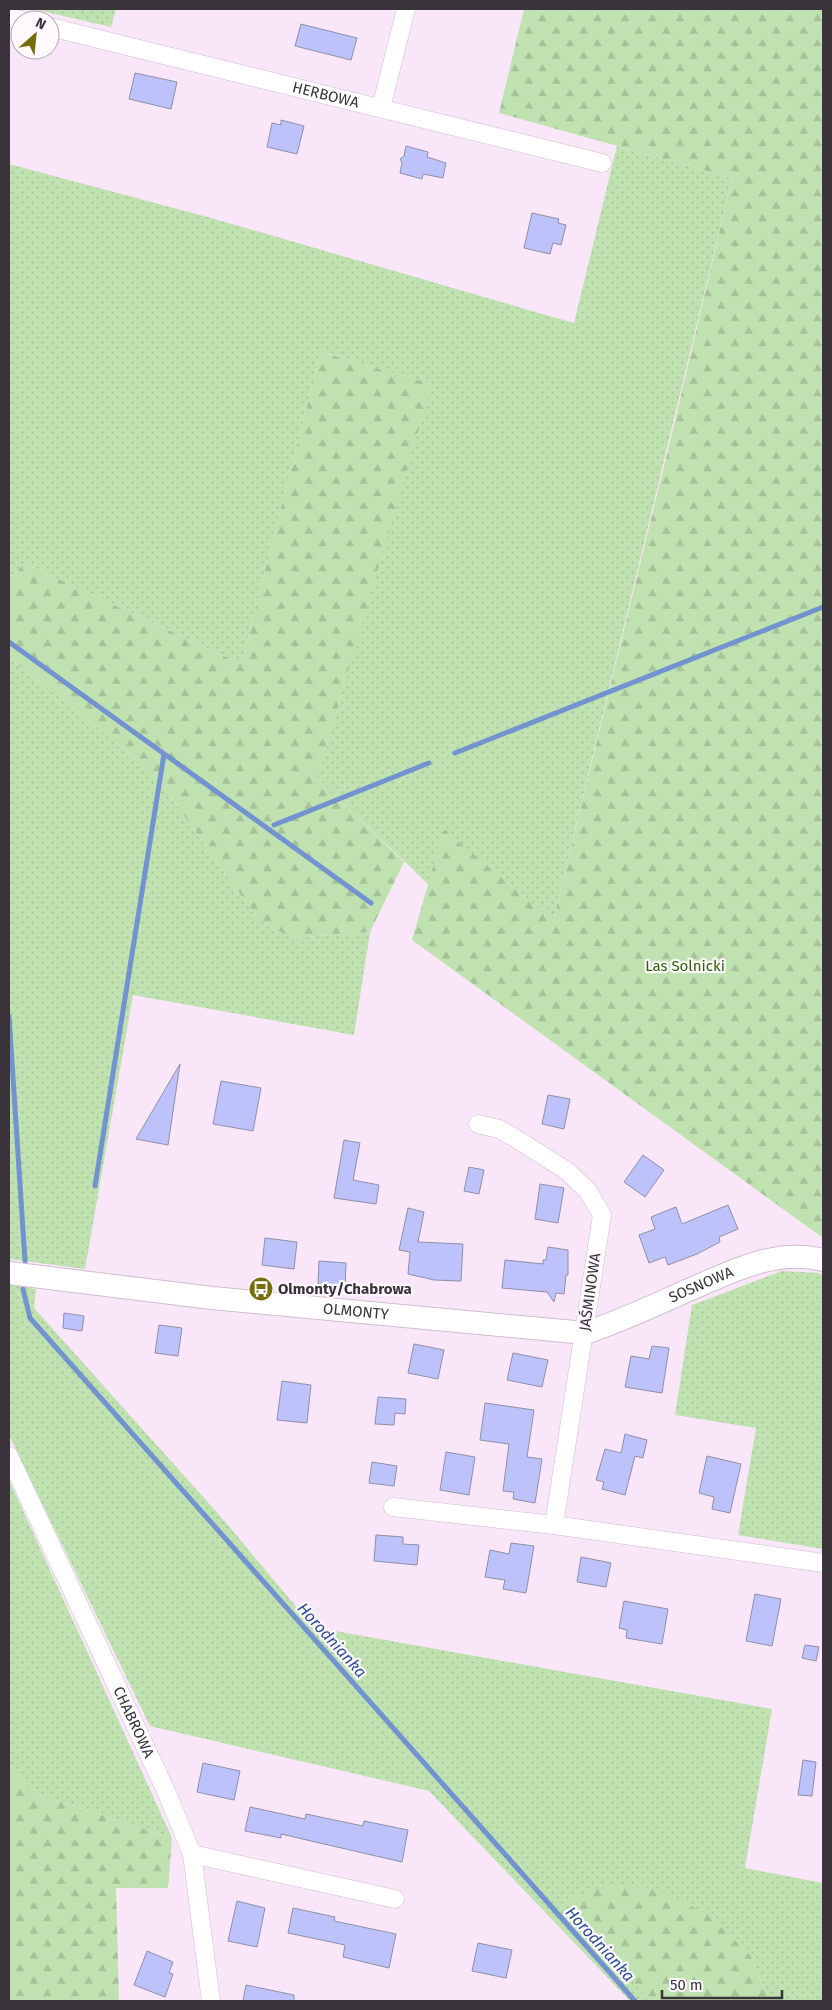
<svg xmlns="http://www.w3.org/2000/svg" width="832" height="2010" viewBox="0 0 832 2010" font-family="'Fira Sans',sans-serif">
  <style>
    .grass { fill: url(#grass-dots) }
    .forest { fill: url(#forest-firs) }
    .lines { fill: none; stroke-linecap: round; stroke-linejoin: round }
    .stream { stroke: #7293d0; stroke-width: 5 }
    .building { fill: #bdc2fa; stroke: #8e90a6 }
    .minor-casing { stroke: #cfbdd0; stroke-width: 19 }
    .tertiary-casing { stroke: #cfbdd0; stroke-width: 24 }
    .minor { stroke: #fff; stroke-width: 18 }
    .tertiary { stroke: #fff; stroke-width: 22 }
    .labels { text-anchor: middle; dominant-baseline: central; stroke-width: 4.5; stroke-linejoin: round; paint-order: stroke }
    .street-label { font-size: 15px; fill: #3a333a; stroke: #fdf9fd }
    .park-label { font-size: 15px; fill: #2d6307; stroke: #fdf9fd }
    .poi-label { font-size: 15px; font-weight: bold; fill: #3a333a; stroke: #fdf9fd; text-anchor: start }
    .water-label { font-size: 16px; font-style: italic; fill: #294d98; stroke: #fdf9fd }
  </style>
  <defs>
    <pattern id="grass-dots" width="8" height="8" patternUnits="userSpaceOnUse" patternTransform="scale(1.25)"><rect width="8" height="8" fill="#c0e2b1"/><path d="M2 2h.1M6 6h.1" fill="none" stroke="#a6c299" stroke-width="1.8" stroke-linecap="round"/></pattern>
    <pattern id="forest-firs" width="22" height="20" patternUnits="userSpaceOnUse" patternTransform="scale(1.25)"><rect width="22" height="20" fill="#c0e2b1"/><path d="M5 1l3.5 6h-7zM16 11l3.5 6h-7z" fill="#a6c299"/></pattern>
  </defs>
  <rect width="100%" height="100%" fill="#f9e6f9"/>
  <path class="grass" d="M33 9H116L111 27Z
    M617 146 732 178 553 921 444 830 429 885 317 778 431 384 321 352 241 664 24 563 9 581V164L215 219 574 323Z
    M9 657 153 772 257 918 291 938 370 932 354 1035 133 995 85 1269 9 1259Z
    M782 1271 819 1273 823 1275V1549L738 1535 756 1428 675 1415 692 1305Z
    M9 1284 36 1289 34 1308 222 1518 313 1627 772 1709 745 1868 823 1883V2001H769L751 1956 564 1900 650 2001H630L429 1791 150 1726 9 1435Z
    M9 1480 172 1838 31 1792 9 1765Z"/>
  <path class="forest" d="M524 9H823V1238L412 940 444 829 553 921 674 425 732 178 499 113Z
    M321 352 432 384 317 778 404 862 370 932 291 938 257 918 153 772 9 657V581L24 563 241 664Z
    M9 1765 31 1792 172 1838 168 1888H116L119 2001H9Z
    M610 1885 656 1888 707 1914 751 1956 769 2001H650L564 1901Z"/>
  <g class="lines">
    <path class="stream" d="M9 642 371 903
      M455 753 823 607
      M274 825 429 763
      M9 1016 25 1261
      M95 1186 164 754
      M23 1289 30 1318 635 2001"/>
  </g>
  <path class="building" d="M301 24 357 38 351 60 295 46Z
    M135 73 177 82 171 109 129 99Z
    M281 120 304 126 297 154 267 147 272 123 281 125Z
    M406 146 428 152 427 157 446 163 443 178 423 174 422 179 400 173 402 163 400 159 404 156Z
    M532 213 559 219 558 223 566 225 561 245 553 243 550 254 524 248Z
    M180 1064 168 1145 136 1139Z
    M221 1081 261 1088 253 1131 213 1124Z
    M548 1095 570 1099 564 1129 542 1124Z
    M344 1140 360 1143 353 1180 379 1185 376 1204 334 1198Z
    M643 1155 664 1170 645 1197 624 1182Z
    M469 1167 484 1170 479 1194 464 1191Z
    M540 1184 564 1188 558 1223 535 1219Z
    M728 1205 738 1229 719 1237 720 1242 697 1254 668 1265 665 1257 649 1263 639 1235 655 1229 651 1217 676 1207 682 1224Z
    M408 1208 424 1212 418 1242 463 1244 461 1281 434 1280 408 1274 410 1252 399 1250Z
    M265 1238 297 1242 294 1269 262 1265Z
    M548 1247 568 1250V1275H566L564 1294 556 1293 554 1302 547 1292 502 1288 505 1260 543 1264V1260H546Z
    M319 1261 346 1263 345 1286 318 1284Z
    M64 1313 84 1316 82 1331 63 1328Z
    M159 1325 182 1328 178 1356 155 1353Z
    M414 1344 444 1350 438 1379 408 1373Z
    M652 1346 669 1348 662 1393 625 1387 631 1356 649 1359Z
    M513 1353 548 1360 542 1387 507 1380Z
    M282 1381 311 1385 307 1423 277 1420Z
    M378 1397 406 1399 405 1414 395 1413 394 1425 375 1424Z
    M485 1403 534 1410 527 1457 542 1459 535 1503 513 1499 514 1492 503 1491 509 1444 480 1440Z
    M625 1434 647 1440 643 1458 635 1456 625 1495 602 1489 604 1482 596 1480 605 1449 621 1453Z
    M446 1452 475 1457 469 1495 440 1490Z
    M707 1456 741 1464 730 1513 712 1509 714 1497 699 1493Z
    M372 1462 397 1466 394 1486 369 1483Z
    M376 1535 403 1537V1544L419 1545 417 1565 374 1561Z
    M511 1543 534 1546 526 1593 503 1589 505 1580 485 1577 490 1550 509 1554Z
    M581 1557 611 1563 606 1587 577 1582Z
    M755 1594 781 1599 772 1646 746 1641Z
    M624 1601 668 1609 662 1644 626 1638 627 1630 619 1628Z
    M805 1645 819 1647 816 1661 802 1658Z
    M803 1760 816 1762 812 1796 798 1795Z
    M203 1763 240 1771 234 1800 197 1792Z
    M250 1807 305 1819 306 1814 363 1826 364 1821 408 1830 402 1862 281 1834V1838L245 1831Z
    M237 1901 265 1908 257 1947 228 1941Z
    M293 1908 335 1917 334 1921 396 1934 389 1968 343 1957 345 1945 288 1933Z
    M478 1943 512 1950 506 1978 472 1971Z
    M147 1951 173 1962 169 1973 173 1974 165 1997 134 1985Z
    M246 1985 294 1995V2001H243Z"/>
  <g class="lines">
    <defs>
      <g id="minor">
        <path d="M9 17 20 20"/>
        <path id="s1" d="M50 27 602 163"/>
        <path d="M381 108 406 9"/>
        <path d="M478 1124 499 1129 515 1138 567 1171 588 1191 602 1215 554 1525"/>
        <path id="s2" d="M9 1456 166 1791 192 1854 211 2001"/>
        <path d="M393 1507 554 1525 823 1563"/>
        <path d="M192 1854 395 1899"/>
      </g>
      <g id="tertiary">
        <path id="s3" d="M9 1273 212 1298 585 1333C619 1322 651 1307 684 1292 727 1274 775 1247 823 1260"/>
      </g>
    </defs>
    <use href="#minor" class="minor-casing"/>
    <use href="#tertiary" class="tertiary-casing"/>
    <use href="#minor" class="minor"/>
    <use href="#tertiary" class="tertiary"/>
  </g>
  <defs>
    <symbol id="bus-disc" viewBox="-11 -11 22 22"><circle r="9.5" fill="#786d0a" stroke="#fdf9fd"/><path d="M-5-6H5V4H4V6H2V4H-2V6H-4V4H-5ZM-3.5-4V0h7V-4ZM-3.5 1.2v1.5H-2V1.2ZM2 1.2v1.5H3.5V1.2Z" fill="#fff"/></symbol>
  </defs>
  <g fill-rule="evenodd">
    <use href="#bus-disc" x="247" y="1275" width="28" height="28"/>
  </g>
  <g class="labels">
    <g class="street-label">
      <text stroke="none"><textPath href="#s1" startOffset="284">HERBOWA</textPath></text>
      <text stroke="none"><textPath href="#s3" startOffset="705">SOSNOWA</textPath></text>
      <text transform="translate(590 1292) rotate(-82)">JAŚMINOWA</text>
      <text stroke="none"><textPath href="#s3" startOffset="349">OLMONTY</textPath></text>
      <text stroke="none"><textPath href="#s2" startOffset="294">CHABROWA</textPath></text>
    </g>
    <g class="park-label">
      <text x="685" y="966">Las Solnicki</text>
    </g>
    <g class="poi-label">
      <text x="278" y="1289">Olmonty/Chabrowa</text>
    </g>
    <g class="water-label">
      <text transform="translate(332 1640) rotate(48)">Horodnianka</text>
      <text transform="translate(600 1944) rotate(48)">Horodnianka</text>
    </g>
  </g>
  <rect width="832" height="2010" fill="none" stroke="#3a333a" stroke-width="20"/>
  <g transform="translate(35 35) rotate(27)"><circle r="24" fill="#fdf9fd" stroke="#afaaaf"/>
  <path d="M0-4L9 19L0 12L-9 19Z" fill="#786d0a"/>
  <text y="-8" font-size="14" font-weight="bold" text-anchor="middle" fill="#3a333a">N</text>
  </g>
  <path d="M662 1990v8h120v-8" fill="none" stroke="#3a333a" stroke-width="2.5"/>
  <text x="670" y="1990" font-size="15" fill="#3a333a" stroke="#fdf9fd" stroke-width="4" paint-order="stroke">50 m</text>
</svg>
